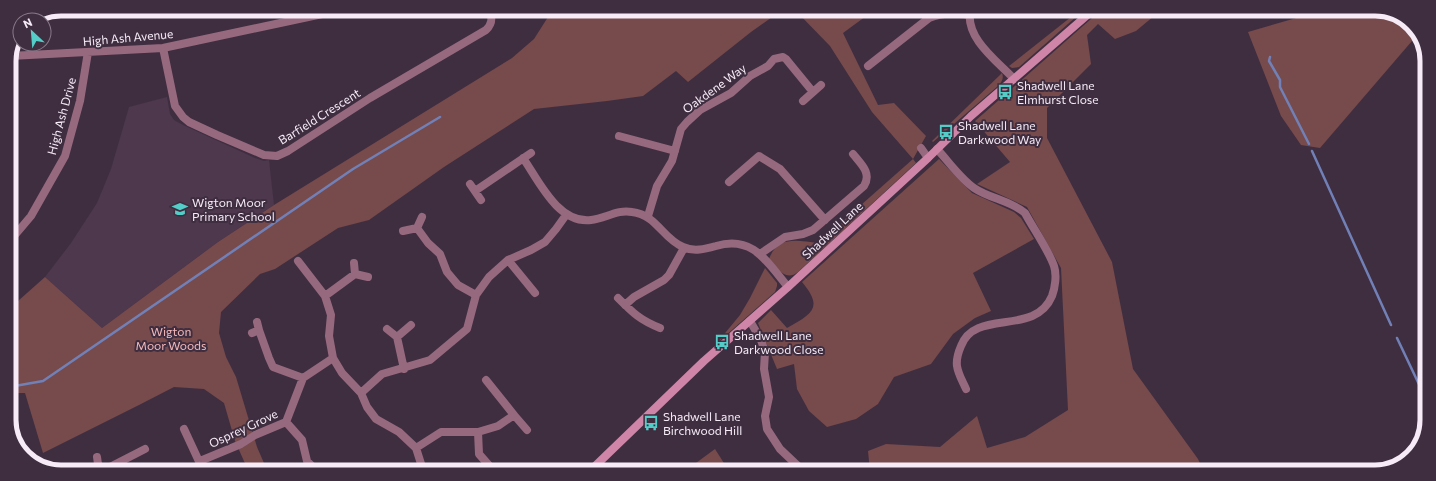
<svg xmlns="http://www.w3.org/2000/svg" width="1436" height="481" viewBox="0 0 1436 481" font-family="Commissioner,sans-serif">
  <style>
    .built { fill: #4d384e }
    .green { fill: #774a4c }
    .lines { fill: none; stroke-linecap: round; stroke-linejoin: round }
    .stream { stroke: #7181b7; stroke-width: 2.5 }
    .street { stroke: #97697e; stroke-width: 8 }
    .secondary { stroke: #ce85a7; stroke-width: 8 }
    .labels { text-anchor: middle; dominant-baseline: central; stroke-width: 4; stroke-linejoin: round; paint-order: stroke }
    .street-label { font-size: 12px; fill: #f6ebf7; stroke: #3f2e40 }
    .poi-label { font-size: 12px; fill: #f6ebf7; stroke: #3f2e40; text-anchor: start }
    .park-label { font-size: 12px; fill: #f4b9ba; stroke: #3f2e40 }
    .rim { fill: none; stroke: #f6ebf7; stroke-width: 5 }
  </style>
  <rect width="100%" height="100%" fill="#3f2e40"/>
  <path class="built" d="M167 97 170 114 174 120 183 125 255 158 264 161 269 160 274 205 218 242 102 328 45 277 71 243 97 203 111 169 129 107Z"/>
  <path class="green" d="M577 10H782L751 32 688 82 676 71 643 96 607 101 534 109 444 167 369 220 338 228 275 269 260 274 221 312 219 333 226 357 236 377 257 447 267 470H248L235 441 224 403 204 389 174 387 139 405 43 453 25 393H9V309L45 277 102 328 218 242 274 205 512 58 534 39 548 17 566 16Z
    M795 10 873 11 843 33 878 105 894 103 926 136 913 159 916 163 798 272C785 282 777 268 769 259 778 235 798 241 818 243L913 159 872 112 830 46Z
    M1100 11H1160L1136 31 1115 39 1098 24 1087 35 1091 64 1047 108V138L1112 262 1133 369 1198 459 1204 472 870 471 868 451 886 444 940 447 977 416 987 448 1025 437 1068 410 1061 268 1027 207 977 184 1010 162 975 121Z
    M1317 12H1392L1416 29 1418 34 1320 148 1301 145 1281 116 1248 32Z
    M1076 13 1077 16 1019 67 1012 68 1009 66Z
    M1002 73C1004 78 1002 82 998 86L933 142 932 141Z
    M939 159 972 193 1014 212 1021 218 1034 239 973 273 991 311 975 318 953 334 931 364 894 377 878 404 856 419 827 427 809 411 797 389 794 364 777 369 758 323 771 310 787 328C812 314 824 308 802 282Z
    M765 268 777 283V286L775 292 716 344 740 315 750 298Z
    M715 449 729 471H685Z"/>
  <g class="lines">
    <path class="stream" d="M1270 57 1269 61 1280 80V87L1309 144
      M1312 151 1391 325
      M1397 338 1425 397
      M9 387 43 381 353 169 440 117"/>
    <path class="street" d="M970 11C966 39 996 60 1014 79
      M163 48 175 106 183 117 189 122 217 135 264 155 277 156 288 151 370 98 486 30C492 24 493 18 489 10
      M10 56 163 48 341 10
      M868 66 929 18C945 12 954 13 969 15
      M803 101 821 85
      M619 136 675 151
      M921 148 928 158
      M937 149C949 162 960 178 974 188 990 199 1010 200 1025 213 1033 228 1049 251 1054 266 1057 275 1055 288 1052 296 1035 337 975 308 961 346 958 353 956 359 957 366 958 374 963 382 966 389
      M523 158C539 181 558 224 591 220 605 219 617 209 632 212 657 215 662 238 683 247 694 252 705 249 716 246 753 235 767 262 788 287
      M729 182 759 156 780 169 825 220
      M470 184 481 200
      M475 191 531 153
      M648 216 657 186 672 161 681 129 687 122 700 110 731 93 750 76 768 66 774 59 783 57 786 59 813 92
      M417 228 428 243 440 254 447 272 458 285 476 295
      M403 231 417 228 422 217
      M9 242 31 216 65 156 80 101 88 52
      M760 254 785 237 803 234 813 230 864 186C872 173 861 164 853 154
      M508 260 535 293
      M298 261 325 296 331 315 329 336 333 358 342 373 361 393 367 407 376 419 399 432 416 448 423 470
      M355 274 368 277
      M325 296 355 274 354 263
      M618 298C633 313 640 320 660 328
      M625 305 634 297 664 280 669 275 684 248
      M750 321 761 340 765 352 764 369 769 397 765 416 767 429 780 449 799 467
      M387 329 397 337
      M259 330 269 358 273 367 303 378
      M252 333 259 330 257 322
      M404 369 397 337 411 325
      M361 393 382 374 430 360 467 329 476 295 489 277 508 260 531 250 545 242 556 229 566 215
      M514 415 527 430
      M286 422 302 440 307 461 314 468 325 467
      M184 429 203 470
      M478 432 479 454 493 470
      M416 448 441 432H478L498 426 514 415 486 380
      M97 457 98 464 102 469
      M200 461 241 444 255 435 286 422 303 378 333 358
      M599 464 603 470
      M106 469 145 449"/>
    <path class="secondary" d="M591 470 704 361 788 287 928 158 971 116 1092 11"/>
  </g>
  <defs>
    <symbol id="bus-bare" viewBox="-9 -9 18 18"><path d="M-5-6H5V4H4V6H2V4H-2V6H-4V4H-5ZM-3.5-4V0h7V-4ZM-3.5 1.2v1.5H-2V1.2ZM2 1.2v1.5H3.5V1.2Z" fill="#54cdc8" stroke="#3f2e40" stroke-width="2.5" paint-order="stroke"/></symbol>
    <symbol id="school-bare" viewBox="-9 -9 18 18"><path d="M0-5L7-2L0 1L-7-2ZM-4 1L0 2.5L4 1V4Q0 6-4 4Z" fill="#54cdc8" stroke="#3f2e40" stroke-width="2.5" paint-order="stroke"/></symbol>
  </defs>
  <g fill-rule="evenodd">
    <use href="#bus-bare" x="994" y="81" width="22" height="22"/>
    <use href="#bus-bare" x="935" y="121" width="22" height="22"/>
    <use href="#school-bare" x="169" y="198" width="22" height="22"/>
    <use href="#bus-bare" x="711" y="331" width="22" height="22"/>
    <use href="#bus-bare" x="640" y="412" width="22" height="22"/>
  </g>
  <g class="labels">
    <g class="street-label">
      <text transform="translate(128 37) rotate(-5)">High Ash Avenue</text>
      <text transform="translate(714 88) rotate(-36)">Oakdene Way</text>
      <text transform="translate(61 116) rotate(-75)">High Ash Drive</text>
      <text transform="translate(319 116) rotate(-32)">Barfield Crescent</text>
      <text transform="translate(832 230) rotate(-43)">Shadwell Lane</text>
      <text transform="translate(243 428) rotate(-25)">Osprey Grove</text>
    </g>
    <g class="poi-label">
      <text x="1017" y="85">Shadwell Lane<tspan x="1017" dy="14">Elmhurst Close</tspan></text>
      <text x="958" y="125">Shadwell Lane<tspan x="958" dy="14">Darkwood Way</tspan></text>
      <text x="192" y="202">Wigton Moor<tspan x="192" dy="14">Primary School</tspan></text>
      <text x="734" y="335">Shadwell Lane<tspan x="734" dy="14">Darkwood Close</tspan></text>
      <text x="663" y="416">Shadwell Lane<tspan x="663" dy="14">Birchwood Hill</tspan></text>
    </g>
    <g class="park-label">
      <text x="171" y="331">Wigton<tspan x="171" dy="14">Moor Woods</tspan></text>
    </g>
  </g>
  <path d="M0 0H1436V481H0ZM61 16H1375A45 45 0 0 1 1420 61V420A45 45 0 0 1 1375 465H61A45 45 0 0 1 16 420V61A45 45 0 0 1 61 16Z" fill="#3f2e40" fill-rule="evenodd"/>
  <path class="rim" d="M61 16H1375A45 45 0 0 1 1420 61V420A45 45 0 0 1 1375 465H61A45 45 0 0 1 16 420V61A45 45 0 0 1 61 16Z"/>
  <g transform="translate(32 32) rotate(334)"><circle r="19" fill="#3f2e40" stroke="#887a89"/>
  <path d="M0-3L7 15L0 10L-7 15Z" fill="#54cdc8"/>
  <text y="-6" font-size="11" font-weight="bold" text-anchor="middle" fill="#f6ebf7">N</text>
  </g>
</svg>
